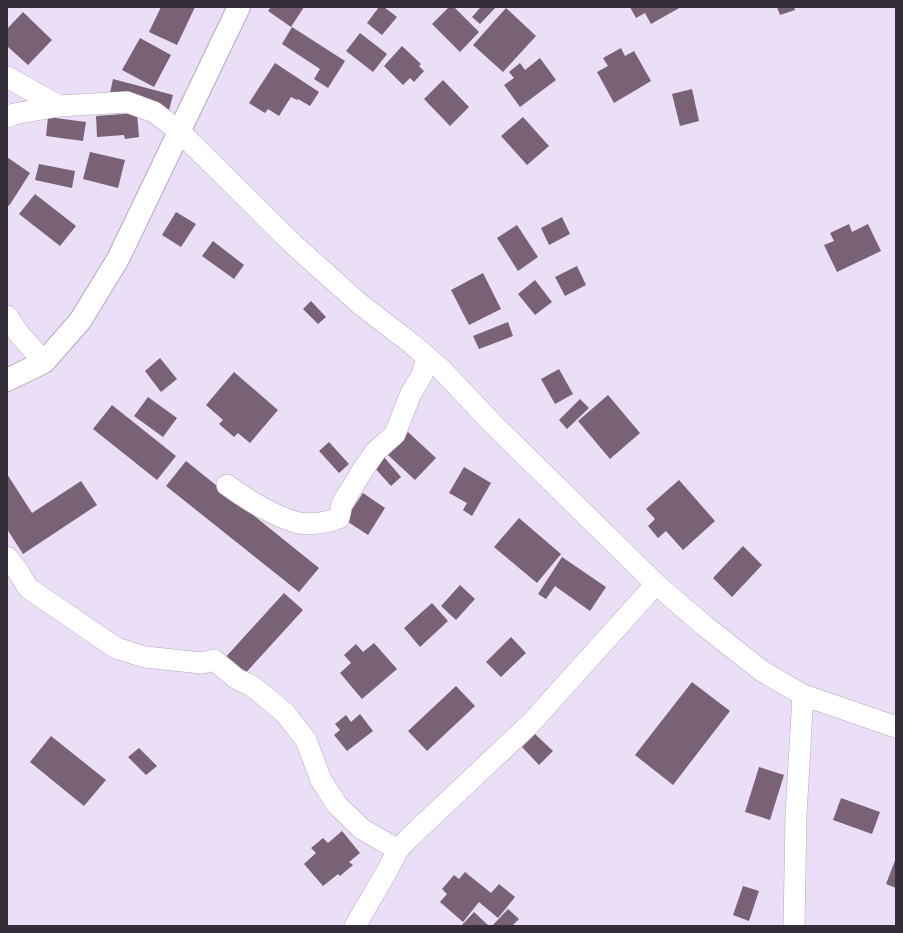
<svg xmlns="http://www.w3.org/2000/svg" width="903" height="933" viewBox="0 0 903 933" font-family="Karla,sans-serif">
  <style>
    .building { fill: #796176 }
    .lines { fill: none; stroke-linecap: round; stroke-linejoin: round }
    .minor-casing { stroke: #b4a9bf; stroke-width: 22 }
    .tertiary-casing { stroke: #b4a9bf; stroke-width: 24 }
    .minor { stroke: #fff; stroke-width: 21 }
    .tertiary { stroke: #fff; stroke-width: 22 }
  </style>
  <rect width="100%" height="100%" fill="#eadff6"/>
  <path class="building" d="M161 7H195L177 45 149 32Z
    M271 7H304L291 27 268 11Z
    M379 7H384L397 17 382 35 367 23Z
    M449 7H454L479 32 460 52 432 24Z
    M479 7H496L480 24 472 17 480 8Z
    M630 7H681L651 24 645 13 636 18Z
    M777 7H794L795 10 780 15Z
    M506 8 536 36 503 72 473 45Z
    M23 12 52 40 28 65 7 46V29Z
    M292 27 345 61 328 88 314 79 320 69 282 44Z
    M360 33 387 54 373 72 346 51Z
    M140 38 171 55 154 87 122 70Z
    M402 46 421 64 419 66 424 71 414 82 410 78 403 85 384 66Z
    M621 48 625 56 634 51 651 81 614 103 597 72 608 66 603 58Z
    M540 58 556 80 520 107 504 85 514 78 509 72 520 63 525 70Z
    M275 63 319 92 310 106 298 99 297 100 291 97 279 116 268 109 265 113 249 103Z
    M113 79 173 95 169 110 110 93Z
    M443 80 469 107 450 126 424 99Z
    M692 89 699 121 680 126 672 94Z
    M137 113 139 137 125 139 124 135 97 137 96 116Z
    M48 117 86 122 83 141 46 136Z
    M523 117 549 146 527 165 501 136Z
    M90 152 125 160 118 188 83 179Z
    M7 157 30 173 9 206 7 204Z
    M39 164 75 171 72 188 35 180Z
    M35 194 76 226 60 246 19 214Z
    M176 212 196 224 181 247 162 235Z
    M562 217 570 234 549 245 541 228Z
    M849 224 852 232 868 224 881 251 837 272 824 245 834 241 830 233Z
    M517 225 538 257 518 271 497 238Z
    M213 241 244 265 234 279 202 256Z
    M577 266 586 285 565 296 555 277Z
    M483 273 501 309 469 325 451 290Z
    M535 280 552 302 535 315 518 294Z
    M311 301 326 317 318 324 303 309Z
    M508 322 513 336 479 349 473 336Z
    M160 358 177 379 161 392 145 371Z
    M559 369 573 394 555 404 541 379Z
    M234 372 278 410 250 443 238 433 234 437 219 424 223 420 206 405Z
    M608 395 640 433 610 459 578 421Z
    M148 397 177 418 163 437 134 416Z
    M580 399 589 408 567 429 559 420Z
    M112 405 176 456 157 480 93 429Z
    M408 432 436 458 415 480 388 455Z
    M329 442 349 464 339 473 319 451Z
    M384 457 401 477 391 486 373 466Z
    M186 461 319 568 299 592 166 486Z
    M464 467 491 483 472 516 463 510 467 503 449 493Z
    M7 474 32 513 81 481 97 505 23 554 7 529Z
    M679 480 715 521 683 550 666 531 658 538 648 526 655 519 646 509Z
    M363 493 385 508 368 535 345 520Z
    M519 518 561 554 537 583 494 547Z
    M743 546 762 565 732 597 713 578Z
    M562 557 606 587 590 611 555 586 546 599 538 594Z
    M460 585 475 599 456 620 441 606Z
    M284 593 303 610 242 677 223 660Z
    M432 603 448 621 420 647 404 628Z
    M511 637 526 653 501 677 486 662Z
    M374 643 397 669 362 699 340 673 351 663 344 655 356 644 363 652Z
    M692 682 730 711 673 785 635 755Z
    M456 686 475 706 427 751 408 731Z
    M360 714 373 731 347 751 334 735 340 730 335 724 346 715 351 722Z
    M535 734 553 751 539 765 522 747Z
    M51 736 106 780 84 806 30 762Z
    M139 748 157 766 146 775 128 757Z
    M759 767 784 775 770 820 745 812Z
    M841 798 880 812 872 834 833 820Z
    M342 831 360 853 349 862 353 865 340 876 338 874 323 886 304 864 316 853 311 848 323 838 328 843Z
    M896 858V888L886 884Z
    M465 872 491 893 499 884 515 897 498 918 479 902 463 922 440 902 447 894 442 889 454 875 459 879Z
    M743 886 759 891 749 921 733 915Z
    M508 909 519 919 512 926H492Z
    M474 912 489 926H461Z"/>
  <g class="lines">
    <defs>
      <path id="minor" d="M7 77 59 106
        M7 117 14 114 59 106 127 102 154 112 179 131 294 245 360 304 412 344 442 370 492 423 656 584 706 627 762 671 803 695 896 727
        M7 316 20 335 44 362
        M227 485C245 498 263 510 284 518 289 520 294 522 299 523 313 525 326 523 339 518L342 504 362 471 376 451 395 434 411 393 422 375 427 357
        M7 557 18 571 28 588 116 648 145 657 202 663 214 660 237 679 252 686 285 713 306 740 321 780 337 805 362 829 398 850
        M355 926 387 871 398 850 409 838 531 723 656 584
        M794 926 796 815 803 695"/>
      <path id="tertiary" d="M7 380 44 362 80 321 118 259 239 7"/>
    </defs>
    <use href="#minor" class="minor-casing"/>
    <use href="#tertiary" class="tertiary-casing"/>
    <use href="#minor" class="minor"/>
    <use href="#tertiary" class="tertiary"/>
  </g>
  <rect width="903" height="933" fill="none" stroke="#332e37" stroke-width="16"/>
</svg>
